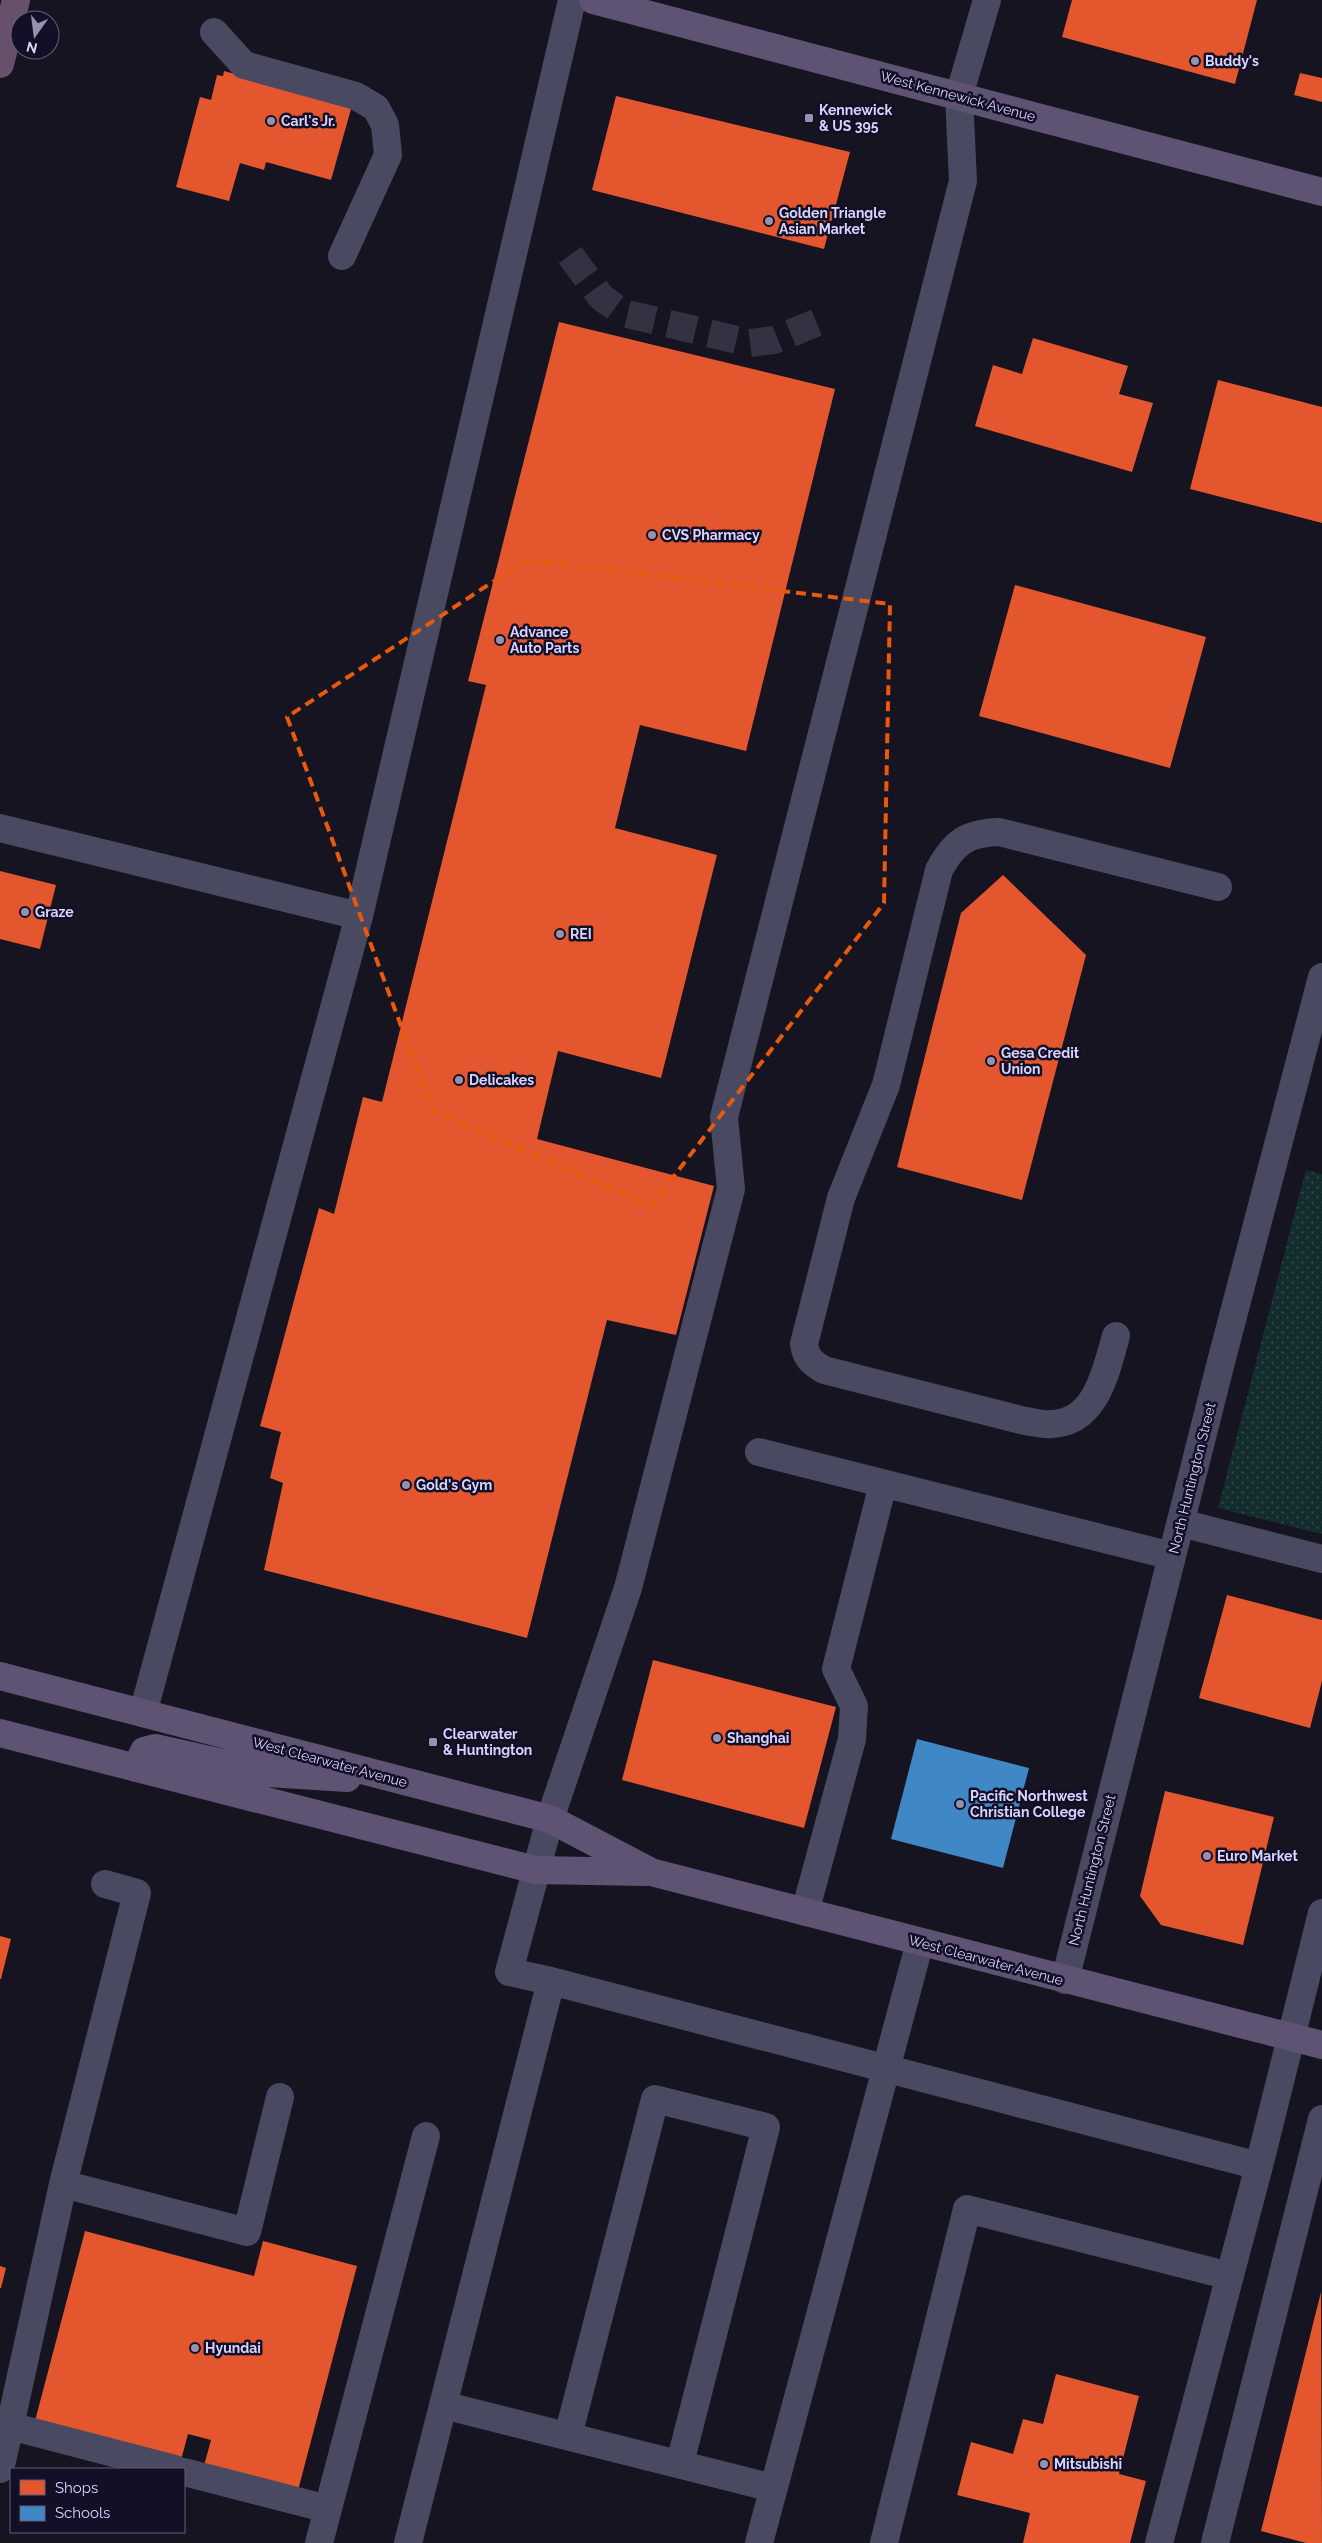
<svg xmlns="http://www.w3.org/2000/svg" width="1322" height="2543" viewBox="0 0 1322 2543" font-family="Raleway,sans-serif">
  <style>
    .grass { fill: url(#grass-dots) }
    .shops { fill: #e4572e }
    .schools { fill: #3f88c5 }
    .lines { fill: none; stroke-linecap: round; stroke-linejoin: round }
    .minor-tunnel { stroke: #333142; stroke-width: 28; stroke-dasharray: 28 14; stroke-linecap: butt }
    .minor { stroke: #4a4962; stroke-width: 28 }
    .major { stroke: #5e5373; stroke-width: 28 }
    .highway { stroke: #67516a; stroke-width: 28 }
    .marked { fill: none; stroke: #e8590c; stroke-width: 4; stroke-dasharray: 10 6; stroke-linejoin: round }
    .poi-dot { fill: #9591b1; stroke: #130f26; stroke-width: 2 }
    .labels { text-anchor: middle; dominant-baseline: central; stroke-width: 5; stroke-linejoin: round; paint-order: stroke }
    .poi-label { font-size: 14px; font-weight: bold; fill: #d9d4ff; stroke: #130f26; text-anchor: start }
    .street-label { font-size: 14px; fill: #d9d4ff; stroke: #130f26 }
  </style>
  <defs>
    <pattern id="grass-dots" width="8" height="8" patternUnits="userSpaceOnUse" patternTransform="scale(1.25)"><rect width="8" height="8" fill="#132c2d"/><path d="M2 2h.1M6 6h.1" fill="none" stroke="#354a4c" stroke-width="1.8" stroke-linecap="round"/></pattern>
  </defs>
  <rect width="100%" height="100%" fill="#161421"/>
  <path class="grass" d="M1306 1170 1322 1174V1534L1218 1508Z"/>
  <path class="shops" d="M1072 0H1257L1235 84 1062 37Z
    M224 71 279 86 353 102 331 180 266 162 264 170 240 163 229 201 176 187 200 97 211 100 217 75 223 76Z
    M1300 73 1322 78V102L1294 95Z
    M616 96 850 152 824 249 592 190Z
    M559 322 835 389 746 751 640 725 615 828 717 855 661 1078 558 1051 537 1139 714 1186 676 1335 607 1320 527 1638 264 1570 283 1483 270 1478 281 1432 260 1426 319 1208 334 1214 363 1097 382 1102 486 685 468 681Z
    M1033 338 1128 366 1119 394 1153 403 1132 472 975 426 993 365 1022 374Z
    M1218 380 1322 407V523L1190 489Z
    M1015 585 1206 637 1170 768 979 716Z
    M0 871 56 885 40 949 0 939Z
    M1003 875 1086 955 1022 1200 897 1167 961 913Z
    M1227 1595 1322 1620V1681L1310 1728 1199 1698Z
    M653 1660 836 1707 804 1828 622 1780Z
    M1165 1791 1274 1817 1243 1945 1161 1925 1140 1896Z
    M0 1936 11 1939 1 1979H0Z
    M85 2231 254 2276 263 2241 357 2266 296 2498 202 2473 211 2440 188 2434 181 2460 35 2421Z
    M0 2266 6 2268 1 2288H0Z
    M1321 2292 1322 2543H1306L1261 2531Z
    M1056 2374 1139 2396 1119 2474 1146 2481 1130 2543H1023L1030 2513 957 2495 971 2442 1013 2454 1023 2419 1043 2424Z"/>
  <path class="schools" d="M917 1739 1029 1768 1003 1868 891 1839Z"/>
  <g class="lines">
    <path class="minor-tunnel" d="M570 255 601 297 623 313 750 343 774 340 823 320"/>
    <path class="minor" d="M214 32 244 65 356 96 376 108 385 125 388 155 342 256
      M0 828 359 916
      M1116 1336C1106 1370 1097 1422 1052 1424 1043 1425 1034 1422 1025 1421L824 1370C812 1363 806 1358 804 1344L841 1198 886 1085 939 870C954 842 967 833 999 832L1218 887
      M759 1452 1172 1556
      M1181 1523 1322 1559
      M143 1713 359 916 572 0
      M105 1884 137 1893 63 2184 247 2232 280 2097
      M805 1912 852 1739 854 1706 836 1669 883 1484
      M1065 1980 1221 1362 1322 977
      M551 1981 509 1972 550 1819 628 1588 731 1189 724 1117 963 181 959 96 987 0
      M443 2405 773 2488
      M10 2426 63 2184
      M568 2436 655 2099 766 2127 680 2463
      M0 2469 10 2426 175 2469
      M184 2472 328 2509
      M319 2543 426 2136
      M408 2543 551 1981 1259 2166 1322 1913
      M759 2543 920 1942
      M884 2543 967 2209 1230 2276
      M1159 2543 1259 2166
      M1215 2543 1322 2119"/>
    <path class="major" d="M593 0 1322 192
      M0 1676 550 1819 651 1872 1322 2045
      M0 1733 536 1870 644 1872
      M136 1768 144 1751 155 1748 268 1773 347 1778"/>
    <path class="highway" d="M0 64 16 0"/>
  </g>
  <path class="marked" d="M526 560 890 604 884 903 651 1206 432 1110 287 717Z"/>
  <g class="poi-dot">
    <circle cx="1195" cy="61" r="5"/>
    <rect x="804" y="113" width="10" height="10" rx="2.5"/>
    <circle cx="271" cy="121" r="5"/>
    <circle cx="769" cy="221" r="5"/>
    <circle cx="652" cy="535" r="5"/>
    <circle cx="500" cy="640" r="5"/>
    <circle cx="25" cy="912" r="5"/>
    <circle cx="560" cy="934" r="5"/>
    <circle cx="991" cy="1061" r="5"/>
    <circle cx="459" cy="1080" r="5"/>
    <circle cx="406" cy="1485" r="5"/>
    <circle cx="717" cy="1738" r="5"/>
    <rect x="428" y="1737" width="10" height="10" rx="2.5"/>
    <circle cx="960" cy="1804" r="5"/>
    <circle cx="1207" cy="1856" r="5"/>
    <circle cx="195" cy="2348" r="5"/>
    <circle cx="1044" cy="2464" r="5"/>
  </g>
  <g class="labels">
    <g class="poi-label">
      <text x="1205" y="61">Buddy's</text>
      <text x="819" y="110">Kennewick<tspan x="819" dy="16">&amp; US 395</tspan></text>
      <text x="281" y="121">Carl's Jr.</text>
      <text x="779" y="213">Golden Triangle<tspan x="779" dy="16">Asian Market</tspan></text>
      <text x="662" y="535">CVS Pharmacy</text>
      <text x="510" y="632">Advance<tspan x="510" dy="16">Auto Parts</tspan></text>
      <text x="35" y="912">Graze</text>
      <text x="570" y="934">REI</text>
      <text x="1001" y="1053">Gesa Credit<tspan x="1001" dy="16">Union</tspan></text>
      <text x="469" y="1080">Delicakes</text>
      <text x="416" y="1485">Gold's Gym</text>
      <text x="443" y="1734">Clearwater<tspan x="443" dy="16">&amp; Huntington</tspan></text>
      <text x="727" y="1738">Shanghai</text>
      <text x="970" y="1796">Pacific Northwest<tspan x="970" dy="16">Christian College</tspan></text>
      <text x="1217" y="1856">Euro Market</text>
      <text x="205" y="2348">Hyundai</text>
      <text x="1054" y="2464">Mitsubishi</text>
    </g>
    <g class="street-label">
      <text transform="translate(958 96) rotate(15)">West Kennewick Avenue</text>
      <text transform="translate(1192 1478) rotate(-76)">North Huntington Street</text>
      <text transform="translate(330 1762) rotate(15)">West Clearwater Avenue</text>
      <text transform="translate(1092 1870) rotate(-76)">North Huntington Street</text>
      <text transform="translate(986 1960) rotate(15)">West Clearwater Avenue</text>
    </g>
  </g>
  <rect x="10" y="2468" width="175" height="65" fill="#130f26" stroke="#625e7d"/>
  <rect x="20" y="2480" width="25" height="15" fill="#e4572e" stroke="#625e7d"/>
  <text x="55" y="2493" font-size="15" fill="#d9d4ff">Shops</text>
  <rect x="20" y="2506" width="25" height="15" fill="#3f88c5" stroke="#625e7d"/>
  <text x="55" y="2518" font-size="15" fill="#d9d4ff">Schools</text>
  <g transform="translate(35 35) rotate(194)"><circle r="24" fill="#130f26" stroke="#625e7d"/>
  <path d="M0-4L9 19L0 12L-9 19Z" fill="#9591b1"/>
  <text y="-8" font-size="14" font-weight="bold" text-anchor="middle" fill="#d9d4ff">N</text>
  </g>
</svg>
